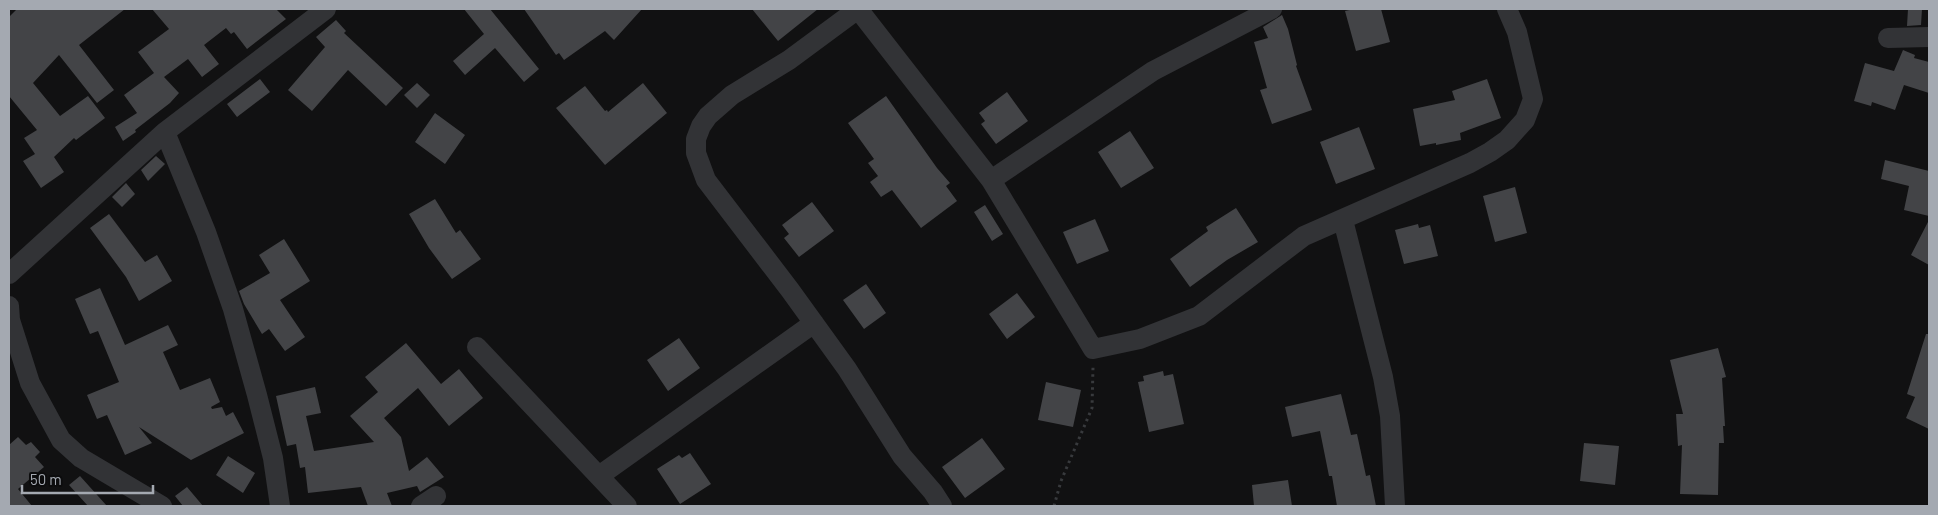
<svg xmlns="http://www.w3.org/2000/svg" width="1938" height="515" viewBox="0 0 1938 515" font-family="Barlow,sans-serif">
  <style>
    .building { fill: #434447 }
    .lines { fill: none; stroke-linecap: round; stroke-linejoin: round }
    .path { stroke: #383a3d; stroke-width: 3; stroke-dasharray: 2.5 4; stroke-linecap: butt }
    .street { stroke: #323336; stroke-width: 20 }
  </style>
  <rect width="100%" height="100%" fill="#111112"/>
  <path class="building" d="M17 9H125L79 45 114 90 97 103 59 55 33 83 60 116 88 96 105 118 76 140 74 138 54 157 64 172 41 188 23 161 35 154 24 138 37 130 9 96V17Z
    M152 9H276L286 19 247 49 234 32 231 34 226 28 204 45 219 64 202 77 188 59 164 77 179 93 170 103 135 130 136 132 123 141 115 127 137 113 124 95 154 73 138 52 169 29Z
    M464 9H490L539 69 524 82 495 48 465 75 453 61 484 34Z
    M524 9H642L614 40 605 31 564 60 559 53 556 55Z
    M752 9H818L778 41Z
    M1354 9H1381L1390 42 1356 51 1345 11Z
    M1908 9H1922L1921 25 1907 26Z
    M1282 15 1288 29 1297 65 1296 66 1312 110 1272 124 1260 90 1267 88 1254 42 1268 38 1263 27Z
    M336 20 346 31 344 33 403 88 386 106 348 70 312 111 288 90 325 47 316 37Z
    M1903 50 1915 55 1914 58 1929 62V93L1904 85 1895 110 1872 102 1871 106 1854 101 1865 63 1894 71Z
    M260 79 270 92 237 117 227 104Z
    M1487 79 1501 118 1460 133 1461 140 1436 145V143L1420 146 1413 109 1455 100 1452 91Z
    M417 83 430 95 417 108 404 95Z
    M643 83 667 113 605 165 556 108 585 86 605 111 607 110 608 112Z
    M1007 92 1028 121 996 144 981 124 985 121 979 113Z
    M886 96 937 168 950 183 946 186 957 201 921 228 892 190 881 197 870 182 878 176 868 163 874 159 848 123Z
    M435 113 465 135 445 164 415 142Z
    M1359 127 1375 169 1336 184 1320 142Z
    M1130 131 1154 168 1121 188 1098 152Z
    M156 156 165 164 148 181 141 170Z
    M1885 160 1929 171V216L1904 210 1909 186 1881 179Z
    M126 183 135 194 122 207 112 197Z
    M1515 187 1527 233 1495 242 1483 196Z
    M435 199 456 233 460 230 481 259 452 279 429 248 409 214Z
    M812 202 834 231 799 257 784 238 789 234 782 225Z
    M985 205 1003 234 992 241 974 212Z
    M1236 208 1258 242 1227 260 1190 287 1170 259 1208 231 1206 227Z
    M109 214 145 262 157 255 172 281 139 301 126 277 90 228Z
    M1095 219 1109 251 1077 264 1063 232Z
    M1929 220V265L1911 255Z
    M1418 224 1419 228 1430 225 1438 256 1404 264 1395 230Z
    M284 239 310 281 280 300 305 337 285 351 269 329 262 334 244 304 239 291 270 273 259 255Z
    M866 284 886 313 864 329 843 300Z
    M100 288 125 345 168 325 178 345 163 352 180 390 210 378 220 402 211 407 212 409 222 407 226 416 233 412 244 433 191 460 139 427 152 443 125 455 107 415 97 419 87 395 119 382 98 331 90 334 75 299Z
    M1017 293 1035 317 1007 339 989 314Z
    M1926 334H1929V429L1906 418 1915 397 1907 394Z
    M679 338 700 368 668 391 647 360Z
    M406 343 441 384 459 369 483 398 449 426 418 388 384 418 401 437 409 471 427 457 444 477 420 492 417 486 387 493 392 506H368L361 487 308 493 305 467 300 468 296 444 287 446 276 396 315 387 321 413 306 416 314 451 374 442 350 416 378 392 365 377Z
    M1718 348 1726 377 1722 378 1725 426H1723L1724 443H1719L1718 495 1680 494 1682 445 1678 446 1676 414H1683L1670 360Z
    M1163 371 1164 376 1173 374 1184 424 1149 432 1138 382 1144 381 1143 376Z
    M1046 382 1081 390 1073 427 1038 420Z
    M1341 394 1351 435 1357 434 1366 476 1370 475 1376 506H1337L1332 476H1329L1320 431 1292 437 1285 407Z
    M18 437 26 445 31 442 40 452 35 457 44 467 18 489 32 506H9V445Z
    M982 438 1005 469 965 498 942 467Z
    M1584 443 1619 446 1615 485 1580 481Z
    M690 453 711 484 680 504 657 469 679 455 682 458Z
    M228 456 255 473 243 493 216 475Z
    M80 476 107 506H88L69 485Z
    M1288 480 1292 506H1254L1252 485Z
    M187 487 203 506H183L175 496Z"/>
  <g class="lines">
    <path class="path" d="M1054 506 1061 481 1092 408 1093 367"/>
    <path class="street" d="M858 9 991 180 1093 349 1140 339 1199 316 1304 236 1470 163 1490 152 1507 140 1525 120 1533 99 1517 32 1507 9
      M858 9 789 60 732 95 708 116 701 126 696 139V153L706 180 790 290 847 369 902 456 933 492 942 506
      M1888 38 1929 37
      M165 132 206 232 233 309 257 395 273 458 280 506
      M991 180 1153 71 1272 9
      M1343 220 1383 377 1390 416 1395 506
      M9 274 165 132 326 9
      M9 306 10 320 30 383 61 440 81 458 162 506
      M477 347 627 506
      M599 476 814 323
      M421 506 436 496"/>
  </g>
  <rect width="1938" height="515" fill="none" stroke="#a4a9b1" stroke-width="20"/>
  <path d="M22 485v8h131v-8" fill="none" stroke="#a4a9b1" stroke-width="2.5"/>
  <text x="30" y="485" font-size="15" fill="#a4a9b1" stroke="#0c0c0d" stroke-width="4" paint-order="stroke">50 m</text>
</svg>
